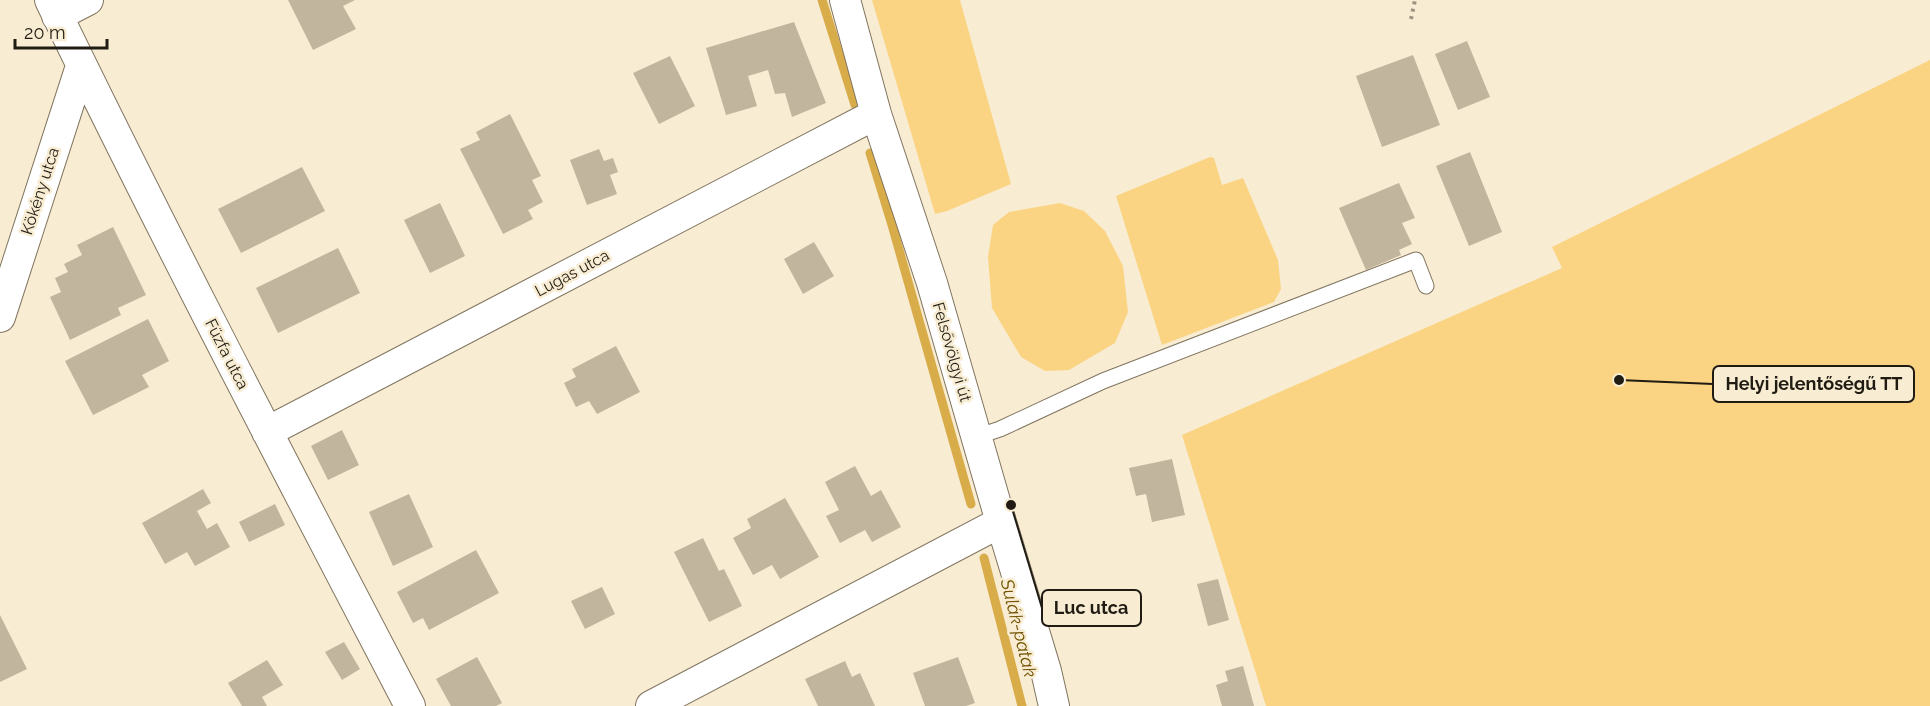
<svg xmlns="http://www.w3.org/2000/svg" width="1930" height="706" viewBox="0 0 1930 706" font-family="Raleway,sans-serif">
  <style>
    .green { fill: #fbd483 }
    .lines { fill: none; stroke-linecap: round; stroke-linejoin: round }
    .stream { stroke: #d9ac4a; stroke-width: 9 }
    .building { fill: #c1b59e }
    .service-casing { stroke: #80755f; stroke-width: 17 }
    .minor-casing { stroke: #80755f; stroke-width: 32 }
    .path { stroke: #9c9381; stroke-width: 4; stroke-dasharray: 3 4.5; stroke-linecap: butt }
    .service { stroke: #fff; stroke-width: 15 }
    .minor { stroke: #fff; stroke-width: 30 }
    .labels { text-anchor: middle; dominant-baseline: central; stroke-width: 5; stroke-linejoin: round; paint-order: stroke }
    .street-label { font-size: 16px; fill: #201c13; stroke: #f8ecd3 }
    .water-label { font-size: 18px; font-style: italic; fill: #705201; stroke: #f8ecd3 }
    .leader { fill: none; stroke: #201c13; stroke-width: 2 }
    .callout-dot { fill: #201c13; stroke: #f8ecd3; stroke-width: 2 }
    .callout { fill: #f8ecd3; stroke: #201c13; stroke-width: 2 }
    .callout-label { font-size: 18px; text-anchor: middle; font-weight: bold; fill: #201c13 }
  </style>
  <rect width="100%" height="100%" fill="#f8ecd3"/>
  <path class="green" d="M872 0H960L1011 184 947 211 935 214Z
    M1930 60V706H1266L1182 435 1562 268 1552 247Z
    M1210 157 1214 158 1222 185 1243 178 1278 260 1281 289 1274 302 1162 345 1116 196Z
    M1060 203 1084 211 1105 231 1123 266 1128 312 1115 343 1069 370 1045 371 1021 357 992 308 988 257 993 225 1009 212Z"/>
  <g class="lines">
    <path class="stream" d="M822 0 855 105
      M870 153 892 225 971 504
      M984 558 1022 706"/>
  </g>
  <path class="building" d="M288 0H355L343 6 356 29 313 50Z
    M794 22 826 103 792 117 785 93 775 94 768 70 748 76 757 106 726 115 706 48Z
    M1467 41 1490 97 1458 110 1435 54Z
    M1413 55 1440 125 1382 147 1356 76Z
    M670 56 695 106 659 124 633 73Z
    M510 114 541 176 532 180 543 202 528 210 533 219 503 234 460 149 480 140 476 132Z
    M599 149 604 161 613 158 618 172 610 175 617 194 587 205 570 160Z
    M1470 152 1502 232 1469 246 1436 166Z
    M302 167 325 211 241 253 218 209Z
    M1399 183 1415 218 1402 223 1412 244 1399 250 1401 255 1366 270 1339 208Z
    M440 203 465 256 430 273 404 220Z
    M113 227 146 295 118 308 121 315 70 340 50 297 61 292 55 278 68 272 64 264 82 255 77 245Z
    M814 242 834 276 803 294 784 259Z
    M338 248 360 293 278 333 256 288Z
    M148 319 169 361 142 375 149 387 93 415 65 361Z
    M616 346 640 392 597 414 589 401 576 407 564 383 576 377 572 369Z
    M342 430 359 465 328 480 311 446Z
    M1172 459 1185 515 1152 522 1146 494 1136 496 1129 468Z
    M855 466 871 496 881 490 901 527 872 542 865 530 840 543 826 516 839 510 825 482Z
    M203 489 211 503 197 511 207 529 217 523 230 547 195 566 187 552 165 564 142 523Z
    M409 494 433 547 393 566 369 512Z
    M785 498 819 557 780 579 772 565 753 575 733 538 751 528 747 519Z
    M275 504 285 525 249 542 239 522Z
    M703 538 719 571 724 569 742 606 709 622 674 552Z
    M476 550 499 593 429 630 423 618 413 623 397 592Z
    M1218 579 1229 620 1208 626 1197 584Z
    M602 587 615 614 585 629 571 601Z
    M0 615 27 669 0 682Z
    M344 642 360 669 342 680 325 652Z
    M477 657 502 703 496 706H451L436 679Z
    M958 657 975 703 966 706H925L913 673Z
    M267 660 283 685 262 697 267 706H242L228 683Z
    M845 661 852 677 860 673 875 706H818L805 679Z
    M1243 666 1254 706H1222L1216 685 1228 681 1225 671Z"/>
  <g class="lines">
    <defs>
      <path id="service" d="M976 437 1000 429 1103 381 1416 260 1426 286"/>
      <path id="minor" d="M50 0C165 238 288 472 410 706
        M845 0 876 114 932 283 1001 522 1046 671 1054 706
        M57 16 88 0
        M0 317 81 66
        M267 432 876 114
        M651 706 1001 522"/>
    </defs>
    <use href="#service" class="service-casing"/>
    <use href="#minor" class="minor-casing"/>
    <path class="path" d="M1411 19 1415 0"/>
    <use href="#service" class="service"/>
    <use href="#minor" class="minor"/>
  </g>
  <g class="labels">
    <g class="street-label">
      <text transform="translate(40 191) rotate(-72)">Kökény utca</text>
      <text transform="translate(572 273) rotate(-28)">Lugas utca</text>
      <text transform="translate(952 352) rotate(74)">Felsővölgyi út</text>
      <text transform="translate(227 354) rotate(63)">Fűzfa utca</text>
    </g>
    <g class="water-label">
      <text transform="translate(1019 628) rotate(76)">Sulák-patak</text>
    </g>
  </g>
  <path class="leader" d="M1619 380L1713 384M1011 505L1042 608"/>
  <g class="callout-dot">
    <circle cx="1619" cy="380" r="6"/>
    <circle cx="1011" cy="505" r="6"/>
  </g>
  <g class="callout">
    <rect x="1713" y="366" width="201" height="36" rx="6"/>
    <rect x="1042" y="590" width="99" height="36" rx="6"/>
  </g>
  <g class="callout-label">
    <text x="1814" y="390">Helyi jelentőségű TT</text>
    <text x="1091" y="614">Luc utca</text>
  </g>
  <path d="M15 39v9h92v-9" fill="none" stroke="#201c13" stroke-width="3"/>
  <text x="24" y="39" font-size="18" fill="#201c13" stroke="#f8ecd3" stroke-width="4.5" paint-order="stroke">20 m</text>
</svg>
